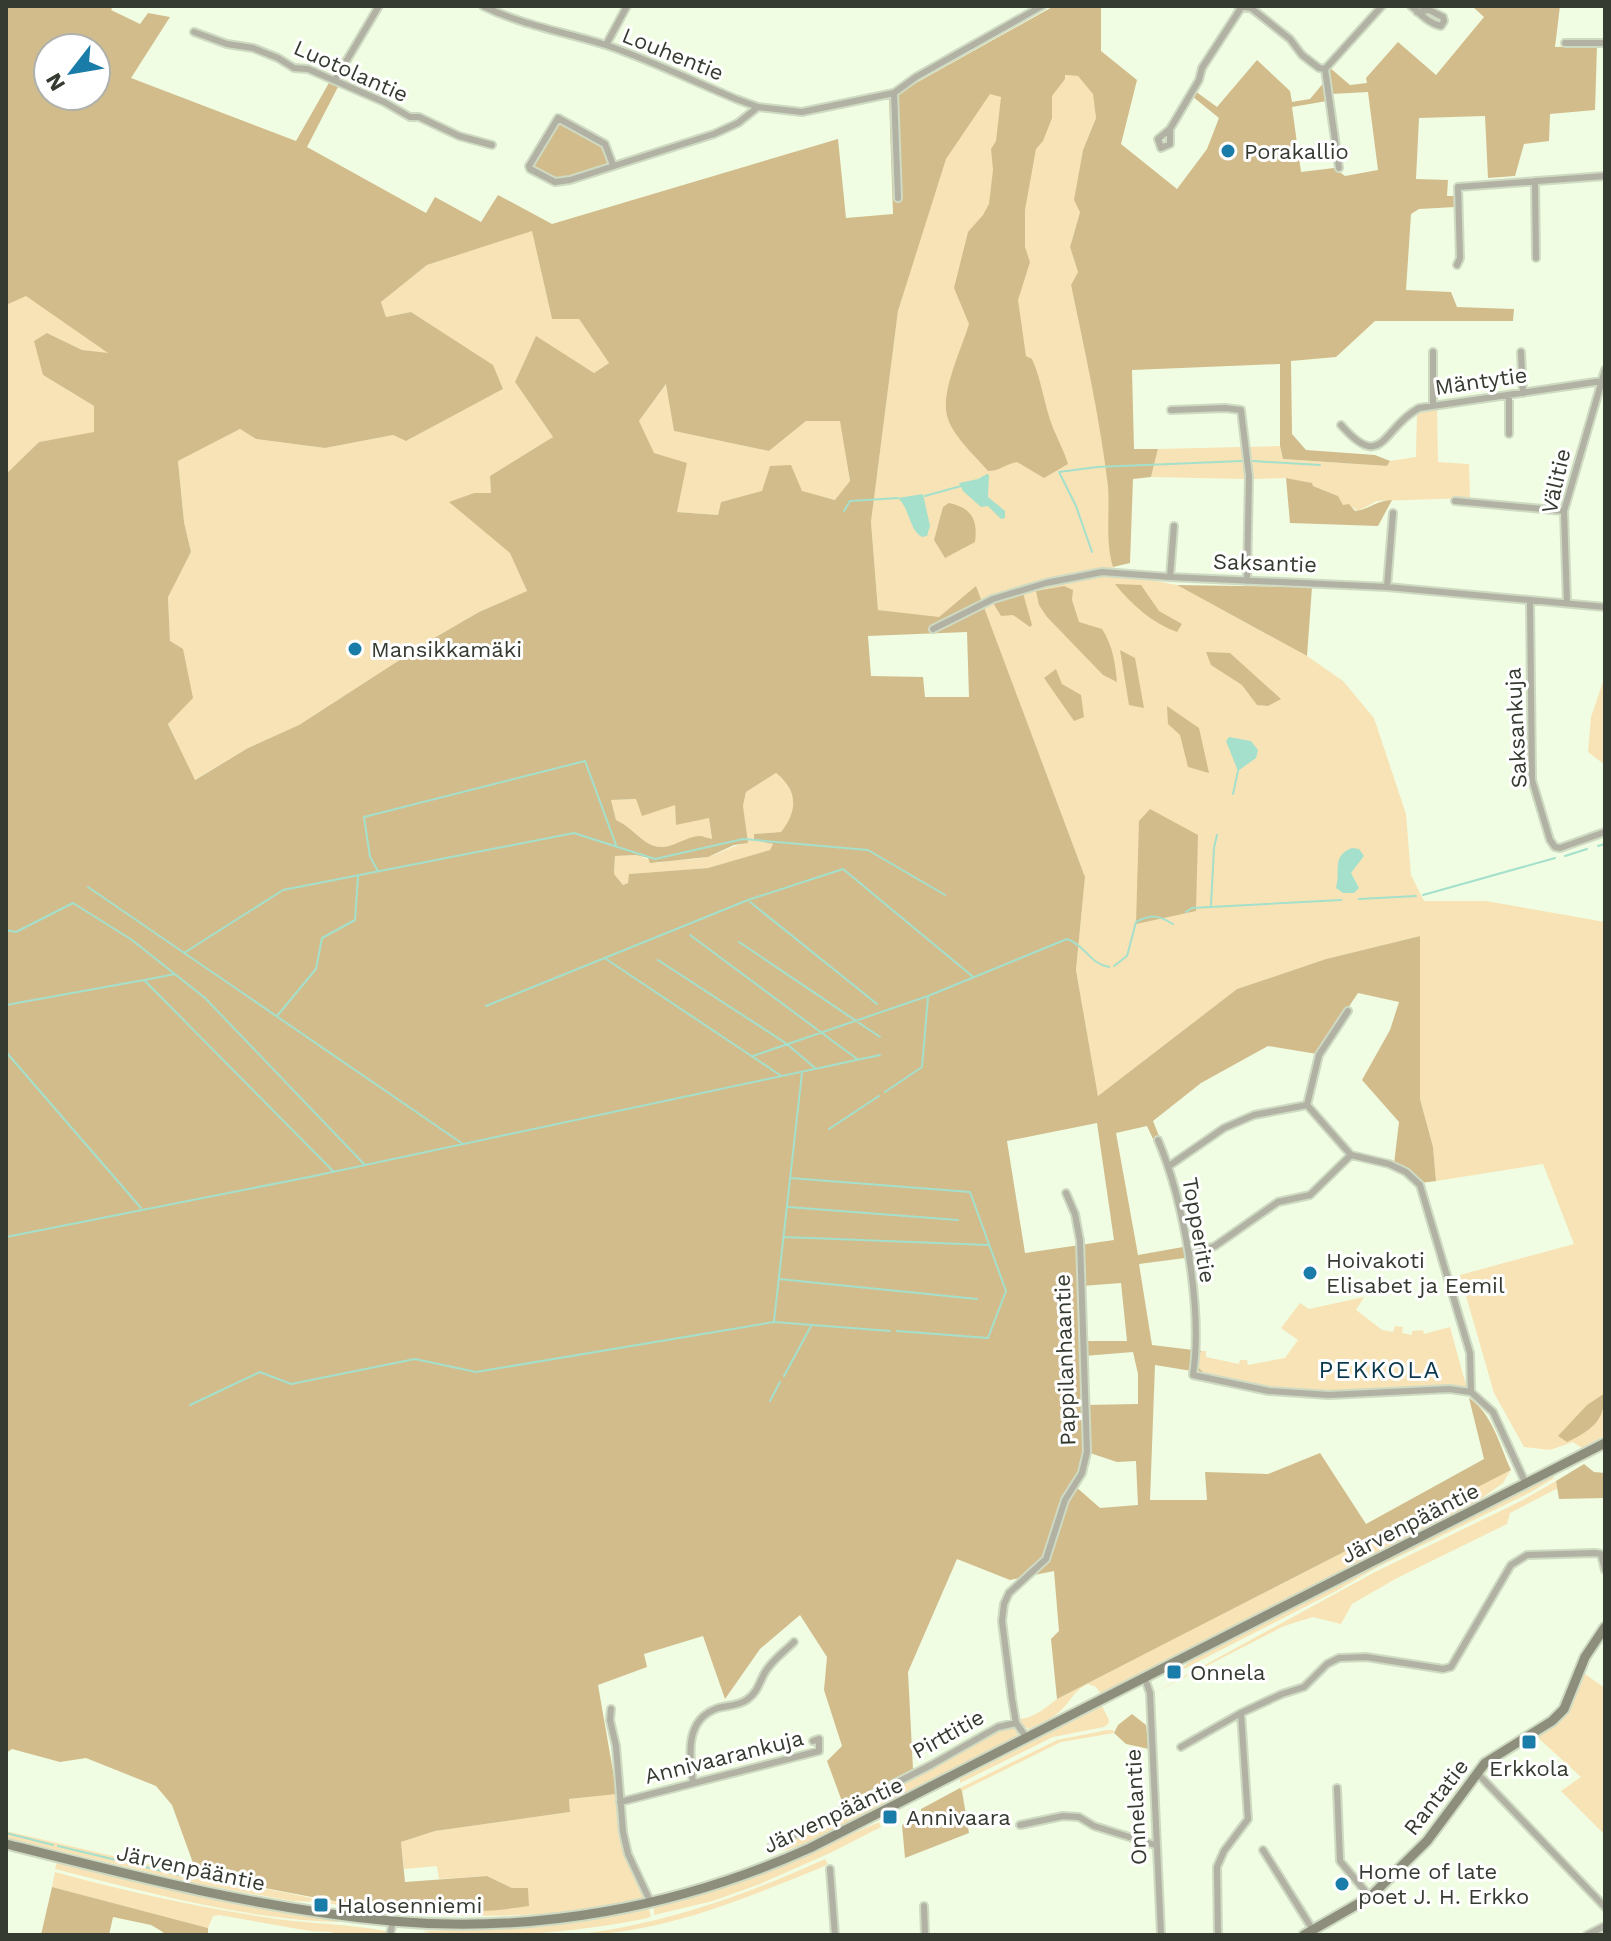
<svg xmlns="http://www.w3.org/2000/svg" width="1611" height="1941" viewBox="0 0 1611 1941" font-family="'Work Sans',sans-serif">
  <style>
    .green { fill: #f8e3b6 }
    .forest { fill: #d2bc8c; fill-rule: evenodd }
    .water { fill: #a4e0cb }
    .lines { fill: none; stroke-linecap: round; stroke-linejoin: round }
    .stream { stroke: #a4e0cb; stroke-width: 2 }
    .street-casing { stroke: #cfdac2; stroke-width: 10 }
    .secondary-casing { stroke: #cfdac2; stroke-width: 13 }
    .street { stroke: #b1b1a4; stroke-width: 6 }
    .secondary { stroke: #8e8e7c; stroke-width: 9 }
    .poi-dot { fill: #1a7ca8; stroke: #fff; stroke-width: 3 }
    .labels { text-anchor: middle; dominant-baseline: central; stroke-width: 6; stroke-linejoin: round; paint-order: stroke }
    .street-label { font-size: 22px; fill: #363b31; stroke: #fff }
    .poi-label { font-size: 22px; fill: #363b31; stroke: #fff; text-anchor: start }
    .neighbourhood-label { font-size: 24px; letter-spacing: 2px; fill: #0b384d; stroke: #fff }
  </style>
  <rect width="100%" height="100%" fill="#f0fde2"/>
  <path class="green" d="M1064 75 1078 76 1094 94 1096 118 1083 150 1075 200 1080 211 1070 247 1078 272 1071 285C1085 352 1101 419 1108 487 1111 517 1106 544 1115 573L1177 585 1307 656 1343 681 1374 718 1406 814 1411 875 1424 901H1486L1605 922V1435L1582 1448 1573 1442 1550 1450 1524 1447 1494 1393 1460 1275 1574 1244 1543 1164 1436 1181 1433 1147 1420 1099 1419 936 1326 959 1237 989 1098 1096 1076 970 1085 877 976 587 939 618 878 610 871 522 898 311 945 157 990 93Z
    M532 230 552 319H579L609 363 594 373 536 337 515 382 553 437 490 476 491 493H474L450 502 511 553 527 591 479 612 429 641 299 725 248 748 194 780 168 723 170 641 168 596 191 552 184 522 178 461 240 429 256 439 325 448 393 435 406 441 503 389 492 365 411 312 386 317 381 302 427 265Z
    M26 295 110 354 82 350 47 333 43 375 94 406V433L39 442 6 474V305Z
    M667 383 674 431 769 451 806 421 841 420 850 482 836 500C789 488 767 490 721 502L718 515 677 512 639 421Z
    M1437 409 1438 462 1469 464 1470 498 1377 501 1358 511 1349 505H1343L1338 496 1313 486 1311 483 1286 478 1253 479 1249 447 1280 446 1283 459 1387 466 1390 461 1416 457 1417 412Z
    M1241 447 1245 479 1151 477 1158 449Z
    M1605 676V765L1588 752 1591 717Z
    M776 773C798 792 798 810 781 832L754 834 755 840 773 844 771 850 708 868 630 874 628 883 623 885 614 874 615 856 636 855 658 863C675 857 694 862 710 856 724 852 733 845 747 843L743 806 746 792Z
    M637 799 675 804 676 825 709 817 712 840C688 833 675 852 654 846 641 842 632 827 616 820L611 800Z
    M1364 1297 1356 1310 1382 1330 1393 1332 1395 1326 1403 1327 1402 1333 1412 1335V1331L1423 1330 1424 1334 1450 1327 1467 1389 1449 1387 1313 1393 1270 1389 1204 1373 1199 1368V1353L1202 1351H1206V1357L1239 1364 1240 1360H1247L1248 1365 1285 1358 1298 1340 1281 1328 1300 1303 1309 1309Z
    M1511 1470 1503 1483 1478 1501 1101 1694 1096 1687 1088 1684C1073 1691 1070 1703 1059 1712 1051 1719 1039 1724 1029 1729L1021 1725 1018 1719C1033 1719 1045 1708 1057 1699L1373 1537 1406 1524Z
    M1553 1476 1554 1478 1531 1492 1376 1568 1336 1591 1176 1673 1193 1659Z
    M1556 1481 1558 1488 1510 1513 1507 1524 1397 1578 1352 1604 1341 1624 1313 1617 1284 1626 1152 1694 1375 1572 1521 1501Z
    M1585 1674 1605 1688V1835L1561 1791 1581 1777 1536 1736C1564 1723 1574 1701 1585 1674Z
    M1102 1706 1109 1720 1108 1724 1104 1727 1053 1737 960 1783V1779Z
    M1014 1725 1019 1733 1011 1740 807 1843 783 1851 781 1847 783 1843 973 1743 1005 1727Z
    M1107 1730H1113L1114 1733 1061 1742 962 1791 960 1788 1057 1740Z
    M617 1794 618 1833 624 1854 644 1896 642 1900C562 1918 481 1918 399 1913L397 1910 473 1913 527 1888H512L487 1876 439 1879 437 1866 404 1869 401 1842 435 1831 570 1812 569 1799Z
    M879 1822 881 1827 830 1853 760 1884 713 1901 654 1915V1908L751 1878Z
    M6 1831 181 1872 322 1900 361 1904V1908H365V1905L391 1908 389 1911 355 1909 324 1902 292 1901 194 1883 6 1838Z
    M825 1859 828 1864 820 1868C741 1900 659 1935 572 1935 661 1925 744 1896 825 1859Z
    M57 1861 351 1920 355 1922C256 1923 151 1893 55 1869Z
    M55 1872C128 1892 202 1908 277 1919 313 1924 350 1924 386 1931L387 1935H334L332 1932 310 1931 219 1915 213 1916 208 1928 52 1887Z
    M649 1909 651 1916 648 1918C589 1930 532 1936 472 1934 456 1934 437 1936 422 1931L533 1926 575 1922Z"/>
  <path class="forest" d="M6 6H113L111 10 140 24 148 13 170 17 131 78 296 141 330 81 339 85 307 147 426 213 435 197 481 222 498 195 552 224 838 139 846 218 893 214 889 98 1054 6H1101V51L1137 80 1121 144 1177 189 1207 149 1219 118 1192 96 1195 91 1217 107 1257 60 1290 91 1292 102 1310 99 1325 81 1327 101 1292 107 1301 172 1334 168 1345 176 1378 170 1368 92 1331 94 1327 70 1329 67 1350 85 1367 83 1366 78 1398 42 1436 75 1484 17 1472 6H1560L1555 47 1597 46 1595 110 1550 114 1549 141 1524 144 1515 176 1488 178 1485 116 1419 118 1416 179 1448 180 1447 196H1455V207L1419 209 1411 214 1406 290 1451 292 1457 307 1514 309 1513 321H1375L1336 357 1291 361 1292 434 1306 450 1375 455 1390 461 1387 466 1283 459 1280 446V364L1132 370 1134 449H1158L1151 477 1133 479 1130 563 1113 567C1105 540 1110 514 1108 487 1100 419 1085 352 1071 285L1078 272 1070 247 1080 212 1074 200 1083 150 1096 118 1093 94 1078 76 1065 75V79L1052 96V118L1043 141 1036 149 1025 210V247L1030 262 1018 300 1026 356 1032 359C1042 381 1044 405 1053 428 1058 440 1064 451 1068 464L1044 478 1017 462C1006 464 999 471 988 471 975 455 947 432 946 409 944 385 962 347 969 324L954 288 968 232 983 215 989 204 993 170 991 149 996 141 1001 97 990 94 946 159 898 311 871 522 878 610 939 617 976 586 1085 877 1076 970 1098 1096 1237 989 1326 959 1420 936V1099L1433 1147 1436 1181 1420 1183 1394 1164 1399 1122 1362 1080 1390 1030 1399 1002 1358 993 1317 1054 1268 1046 1201 1083 1153 1121 1159 1136 1153 1139 1147 1126 1116 1133 1138 1255 1183 1247 1185 1258 1139 1264 1152 1345 1202 1351 1199 1353V1368L1204 1373 1155 1365 1150 1500H1207L1205 1472 1268 1474 1320 1453 1366 1524 1484 1459 1469 1398C1492 1413 1500 1446 1511 1470L1406 1524 1373 1537 1057 1699 1051 1639 1059 1631 1054 1571 1010 1580 957 1559 908 1672 913 1769 843 1804 827 1761 842 1746 824 1690 827 1657 800 1615 760 1649 725 1699 703 1636 644 1654 647 1667 598 1685 617 1794 569 1799 570 1812 435 1831 401 1842 405 1882 487 1876 512 1888H528L529 1906C418 1924 306 1896 197 1874L172 1805 156 1786 86 1758 60 1762 12 1749 6 1753V474L39 442 94 432V406L43 375 34 341 47 333 82 350 108 353 26 296 6 305ZM48 48H96V96H48ZM532 231 552 319H579L609 363 594 373 536 336 515 382 553 437 490 476 491 493H474L449 502 510 553 527 591 479 612 429 641 299 725 248 748 195 780 168 724 193 698 183 649 170 641 168 597 191 552 184 522 178 461 240 429 256 439 325 448 393 435 406 441 503 389 493 365 411 312 386 317 381 302 427 265ZM666 384 674 431 769 451 806 421H840L850 481 835 500 802 491 791 465 770 466 762 491 721 502 718 515 677 512 687 463 654 453 639 421ZM967 632 969 697H925L923 677 871 676 868 636ZM776 773C798 791 798 810 781 832L754 834V840L773 844 770 850 708 868 629 874 628 883 623 885 614 874 615 856 636 855 648 858 650 863 708 857 734 845 748 843 743 806 746 792ZM636 799 642 816 675 805 676 825 709 818 712 839C707 838 703 836 699 836 683 837 671 851 654 846 641 842 632 827 616 820L611 800ZM1097 1123 1114 1240 1025 1253 1007 1141ZM1121 1283 1127 1341H1084L1082 1286ZM1133 1352 1138 1374V1404L1085 1405 1084 1356ZM1087 1452 1117 1462 1136 1461 1138 1505 1100 1508 1075 1486Z
    M558 118 605 144 613 165 555 182 530 169Z
    M1286 478 1312 483 1313 486 1338 496 1343 505 1349 504 1355 511C1368 510 1375 501 1392 500L1378 526 1290 523Z
    M949 503C972 508 978 520 975 542L945 558 934 540 943 507Z
    M1115 584 1141 585 1159 611 1182 624 1177 632C1152 623 1131 604 1115 584Z
    M1177 585 1312 587 1307 656Z
    M1064 586 1073 590 1072 600 1079 622 1102 629C1113 646 1115 662 1117 682L1103 675 1047 617 1039 605 1036 591Z
    M1023 593 1032 625 1030 627 1013 615 1001 616 992 601Z
    M1120 650 1135 658 1144 708 1129 705Z
    M1206 652 1230 653 1281 699 1268 706 1257 705 1242 685 1211 665Z
    M1056 669 1062 684 1081 695 1084 717 1074 721 1044 678Z
    M1167 706 1199 728 1209 773 1188 767 1180 735 1168 724Z
    M1150 809 1198 835 1196 911 1136 924 1139 821Z
    M1605 1393C1605 1422 1590 1431 1567 1442L1558 1436 1587 1405Z
    M1584 1464 1594 1472 1605 1473V1498L1559 1499 1556 1481Z
    M1132 1714 1146 1725 1149 1749 1126 1744 1114 1733 1118 1725Z
    M960 1788 962 1791 969 1833 905 1858 902 1825 921 1814V1809Z
    M52 1887 208 1928V1935H163V1932L151 1925 113 1917 109 1935H41Z"/>
  <path class="water" d="M987 474 989 475 988 497 1005 511V518L1001 519 988 506 981 507 963 491 959 483 978 479Z
    M923 494 930 526 927 536 922 537C909 530 910 509 898 498Z
    M1229 737 1251 741 1258 750 1256 758 1238 771 1226 741Z
    M1352 848 1359 849 1364 856 1351 873 1359 888 1354 893H1343L1336 888C1341 871 1331 856 1352 848Z"/>
  <g class="lines">
    <path class="stream" d="M1253 461 1320 465
      M925 496 961 486
      M844 511 850 501 898 498
      M1092 552 1076 506 1059 472 1097 467 1242 461
      M1233 794 1238 771
      M1598 846 1605 844
      M1565 856 1587 849
      M378 871 370 857 364 817 585 761 616 845
      M88 887 463 1144
      M1423 895 1555 858
      M1359 899 1416 896
      M750 902 877 1004
      M1211 905 1214 848 1217 835
      M1186 912 1192 908 1341 900
      M6 930 16 932 73 903 132 940 205 998 364 1164
      M690 935 857 1059
      M739 942 880 1037
      M184 953 283 890 574 833 655 859 743 839 868 850 945 895
      M606 959 780 1075
      M658 960 787 1044 815 1068
      M1114 966 1127 956 1136 922C1152 914 1158 915 1173 924
      M145 980 175 974
      M6 1005 144 980 334 1172
      M486 1006 748 900 843 869 972 976
      M277 1016 316 969 322 938 355 920 358 877
      M6 1052 141 1208
      M753 1056 928 996 1067 939C1085 945 1090 964 1109 967
      M885 1092 922 1067 928 997
      M829 1129 879 1096
      M790 1178 970 1192 1006 1291 988 1338 897 1331
      M788 1207 958 1220
      M6 1237 314 1176 880 1055
      M784 1237 988 1245
      M779 1279 977 1299
      M774 1321 802 1073
      M784 1376 811 1326
      M770 1401 780 1382
      M190 1405 260 1372 291 1384 415 1359 476 1372 774 1322 890 1331
      M6 1833 53 1845
      M58 1846 187 1877 194 1876"/>
    <defs>
      <path id="street" d="M483 6C521 25 565 32 606 45 650 60 693 81 736 99L758 107 802 112 894 93 916 77 1042 6
        M1238 6 1251 8 1290 39 1302 55 1319 68 1325 69
        M1411 6C1420 13 1429 24 1441 26L1444 21 1443 17 1429 10 1417 12
        M194 32 227 44 253 48 278 58 294 68 308 69 384 102 410 117H419L459 136 492 145
        M1565 43H1605
        M606 45 627 6
        M1325 69 1339 168
        M1325 69 1382 6
        M335 80 379 6
        M894 93 898 198
        M1170 129V144L1161 148 1158 139 1170 129 1199 80 1202 68 1241 8
        M613 165 605 144 558 118 529 166 530 169 555 182 570 180 714 134 738 123 758 107
        M1535 181 1536 258
        M1457 265 1460 258 1458 187 1605 176
        M1521 352 1523 393
        M1509 396V434
        M1433 406V352
        M1171 410 1225 408 1241 410 1249 476 1247 581
        M1341 425C1383 473 1382 428 1419 408L1602 381
        M1455 501 1564 511
        M1170 577 1174 526
        M1387 587 1393 513
        M1530 600 1532 780 1550 840 1555 847 1560 848 1605 832
        M1567 603 1564 511 1605 370
        M933 629 993 599 1046 583 1102 572 1170 577 1387 587 1605 607
        M1307 1105 1351 1155 1389 1164 1406 1172 1420 1185 1470 1353 1471 1392
        M1307 1105 1319 1055 1348 1011
        M1158 1140C1184 1201 1203 1310 1193 1375L1269 1391 1329 1395 1449 1389 1471 1392 1493 1412 1526 1484
        M1169 1166 1224 1128 1254 1115 1307 1105
        M1189 1255 1215 1246 1278 1202 1310 1195 1351 1155
        M1145 1679 1150 1693 1161 1935
        M611 1709 610 1720 616 1746 623 1832 628 1854 651 1903
        M1027 1738 1016 1723 1012 1699 1002 1621 1004 1604 1009 1593 1046 1559 1065 1500 1082 1473 1087 1452 1080 1241 1075 1214 1066 1193
        M1181 1747 1241 1713 1282 1694 1304 1687 1327 1664 1339 1658 1366 1657 1443 1669 1451 1667 1511 1565 1527 1555 1595 1553 1601 1554 1605 1570
        M1478 1774 1605 1907
        M693 1782C689 1754 685 1719 718 1708 729 1705 739 1706 748 1699 757 1692 759 1684 764 1674 771 1661 784 1652 794 1642
        M1337 1788 1340 1861 1370 1897
        M620 1802 819 1751V1739L813 1741
        M1020 1825 1063 1816 1079 1817 1094 1826 1155 1845
        M771 1847 931 1765 998 1727 1016 1723
        M1263 1850 1313 1930
        M830 1869 835 1935
        M924 1906 925 1935
        M390 1935 393 1921
        M1218 1935 1217 1867 1224 1851 1248 1819 1241 1713
        M1587 1935 1605 1926"/>
      <path id="secondary" d="M6 1844C133 1876 261 1909 391 1921 535 1934 679 1907 810 1848L1605 1443
        M1304 1935 1370 1897 1427 1841 1485 1763 1552 1721 1564 1709 1585 1657 1605 1627"/>
    </defs>
    <use href="#street" class="street-casing"/>
    <use href="#secondary" class="secondary-casing"/>
    <use href="#street" class="street"/>
    <use href="#secondary" class="secondary"/>
  </g>
  <g class="poi-dot">
    <circle cx="1228" cy="151" r="8"/>
    <circle cx="355" cy="649" r="8"/>
    <circle cx="1310" cy="1273" r="8"/>
    <rect x="1166" y="1664" width="16" height="16" rx="4"/>
    <rect x="1521" y="1734" width="16" height="16" rx="4"/>
    <rect x="882" y="1809" width="16" height="16" rx="4"/>
    <circle cx="1342" cy="1884" r="8"/>
    <rect x="313" y="1897" width="16" height="16" rx="4"/>
  </g>
  <g class="labels">
    <g class="street-label">
      <text transform="translate(673 54) rotate(22)">Louhentie</text>
      <text transform="translate(351 71) rotate(24)">Luotolantie</text>
      <text transform="translate(1481 381) rotate(-8)">Mäntytie</text>
      <text transform="translate(1556 481) rotate(-77)">Välitie</text>
      <text transform="translate(1265 563) rotate(2)">Saksantie</text>
      <text transform="translate(1516 728) rotate(-93)">Saksankuja</text>
      <text transform="translate(1199 1230) rotate(80)">Topperitie</text>
      <text transform="translate(1065 1360) rotate(-92)">Pappilanhaantie</text>
      <text transform="translate(1410 1523) rotate(-27)">Järvenpääntie</text>
      <text transform="translate(948 1734) rotate(-29)">Pirttitie</text>
      <text transform="translate(724 1757) rotate(-14)">Annivaarankuja</text>
      <text transform="translate(1436 1797) rotate(-52)">Rantatie</text>
      <text transform="translate(1136 1807) rotate(-93)">Onnelantie</text>
      <text transform="translate(833 1815) rotate(-25)">Järvenpääntie</text>
      <text transform="translate(191 1868) rotate(12)">Järvenpääntie</text>
    </g>
    <g class="poi-label">
      <text x="1244" y="151">Porakallio</text>
      <text x="371" y="649">Mansikkamäki</text>
      <text x="1326" y="1260">Hoivakoti<tspan x="1326" dy="25">Elisabet ja Eemil</tspan></text>
      <text x="1190" y="1672">Onnela</text>
      <text x="1529" y="1768" text-anchor="middle">Erkkola</text>
      <text x="906" y="1817">Annivaara</text>
      <text x="1358" y="1871">Home of late<tspan x="1358" dy="25">poet J. H. Erkko</tspan></text>
      <text x="337" y="1905">Halosenniemi</text>
    </g>
    <g class="neighbourhood-label">
      <text x="1380" y="1370">PEKKOLA</text>
    </g>
  </g>
  <rect width="1611" height="1941" fill="none" stroke="#363b31" stroke-width="16"/>
  <g transform="translate(72 72) rotate(239)"><circle r="38" fill="#ffffff" stroke="#afb1ad" stroke-width="2"/>
  <path d="M0-6L14 30L0 20L-14 30Z" fill="#1a7ca8"/>
  <text y="-12" font-size="22" font-weight="bold" text-anchor="middle" fill="#363b31">N</text>
  </g>
</svg>
